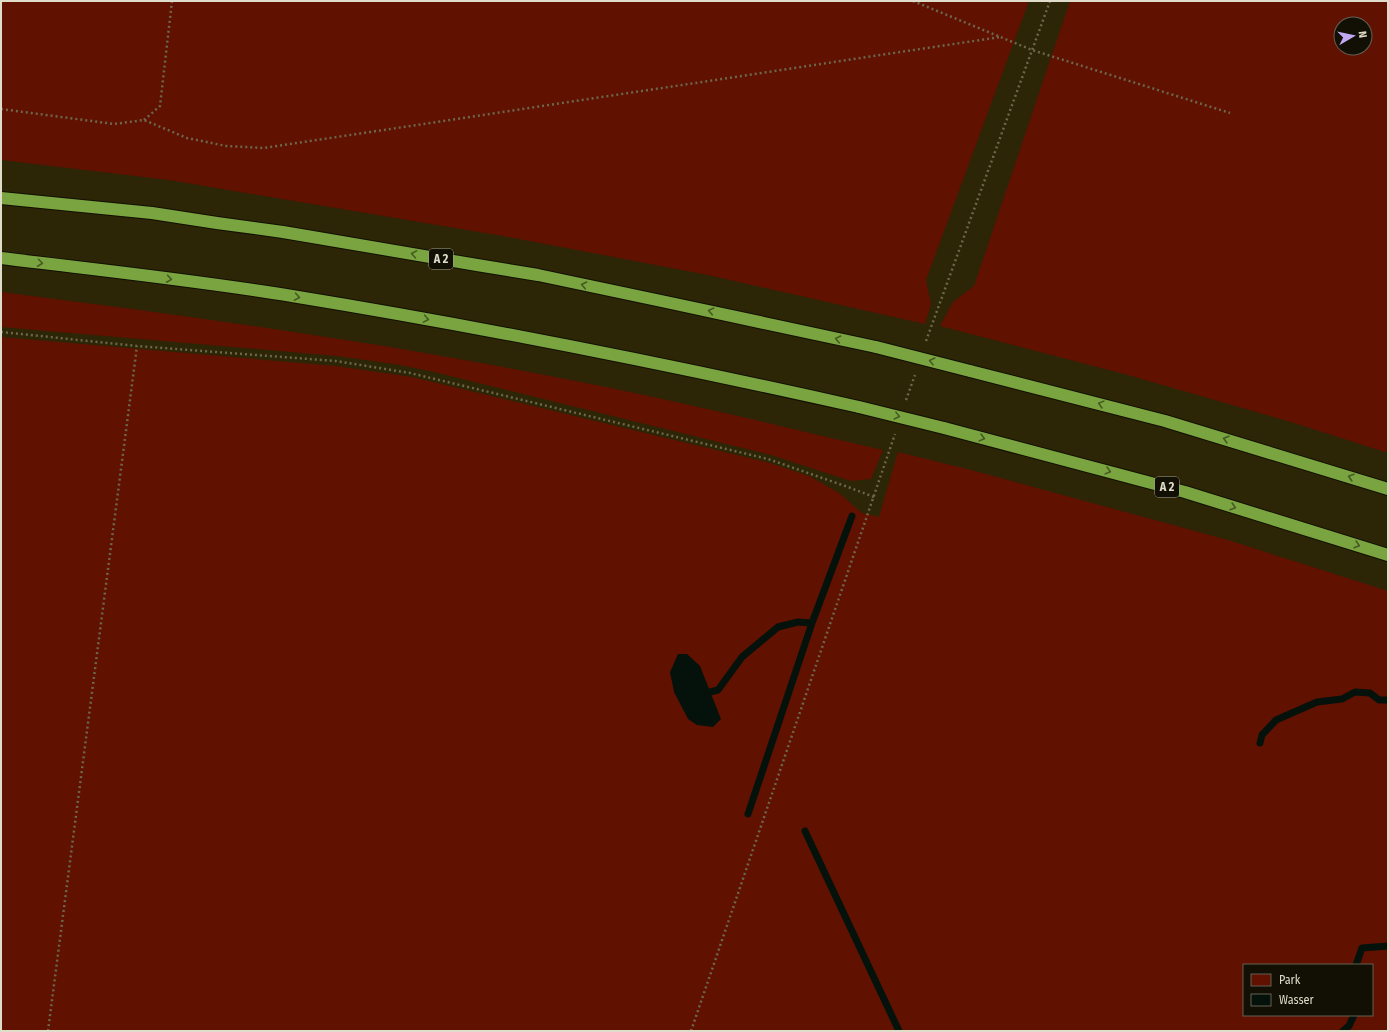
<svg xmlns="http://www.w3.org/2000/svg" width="1389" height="1032" viewBox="0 0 1389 1032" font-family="'Fira Sans Condensed',sans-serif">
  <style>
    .green { fill: #601100; fill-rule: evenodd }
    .water { fill: #05120b }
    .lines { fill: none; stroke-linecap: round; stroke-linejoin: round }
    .stream { stroke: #05120b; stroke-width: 7 }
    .motorway-casing { stroke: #130f00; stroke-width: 14 }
    .path { stroke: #6c674c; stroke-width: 2.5; stroke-dasharray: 2 3; stroke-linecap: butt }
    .motorway { stroke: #79a440; stroke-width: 12 }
    .motorway-bridge-casing { stroke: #130f00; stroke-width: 14; stroke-linecap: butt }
    .motorway-bridge { stroke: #79a440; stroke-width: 12 }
    .oneway { stroke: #465a22 }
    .labels { text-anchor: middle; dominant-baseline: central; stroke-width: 3; stroke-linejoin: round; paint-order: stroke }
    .shield { fill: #120f04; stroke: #a29e8f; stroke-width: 1 }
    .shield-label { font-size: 12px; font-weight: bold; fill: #dfdcca }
  </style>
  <rect width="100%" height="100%" fill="#2c2606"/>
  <path class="green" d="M1 1H1029L926 280 931 304 925 324 708 275 514 238 169 180 1 160Z
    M1070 1H1388V453L1291 422 1128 375 940 326 953 302 974 286ZM1341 24H1365V48H1341Z
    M1 292C183 315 365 340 545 375 658 396 771 424 883 450L871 479 851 481 771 455 430 371 394 364 337 356 1 327Z
    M1 337 336 366 412 377 770 463 809 476 839 493 862 513 879 517 898 452 971 470 1228 540 1388 591V1031H1ZM1244 965H1372V1015H1244Z"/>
  <path class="water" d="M678 654H687L700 666 721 719 713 727 697 725 688 719 674 692 670 672Z"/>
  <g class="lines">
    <path class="stream" d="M710 692 718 690 742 657 778 627 798 622 812 623
      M1260 743 1262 735 1276 720 1317 702 1342 699 1355 692 1370 693 1379 700H1388
      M748 814 812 623 852 516
      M805 831 899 1031
      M1356 965 1362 948 1388 946
      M1343 1031 1349 1026 1354 1015"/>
    <defs>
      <path id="motorway" d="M1 198 152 213 217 223 283 232 477 265 538 275 666 302 876 347
        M1 258C98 270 195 280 292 296 482 327 671 365 859 407
        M970 371 1165 421 1388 489
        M944 428 1185 492 1388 555"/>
    </defs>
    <use href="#motorway" class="motorway-casing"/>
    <path class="path" d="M913 1 1032 50 1230 113
      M1 109 114 124 144 120 187 138 226 146 264 148 1000 37
      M144 120 160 106 172 1
      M1 332 137 346 336 361 410 373 768 459 848 487 874 497
      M926 341 1050 1
      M906 400 915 375
      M48 1031 137 346
      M691 1031 895 434"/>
    <use href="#motorway" class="motorway"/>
    <defs>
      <path id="motorway-bridge" d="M876 347 970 371
        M859 407 944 428"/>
    </defs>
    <use href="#motorway-bridge" class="motorway-bridge-casing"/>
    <use href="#motorway-bridge" class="motorway-bridge"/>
  </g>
  <defs><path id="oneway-chevron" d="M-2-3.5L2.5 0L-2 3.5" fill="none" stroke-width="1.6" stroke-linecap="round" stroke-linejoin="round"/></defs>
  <g class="oneway">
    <use href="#oneway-chevron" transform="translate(414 254) rotate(-170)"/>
    <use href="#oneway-chevron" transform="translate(40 263) rotate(7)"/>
    <use href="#oneway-chevron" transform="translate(169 279) rotate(8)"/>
    <use href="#oneway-chevron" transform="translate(584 285) rotate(-168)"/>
    <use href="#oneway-chevron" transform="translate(297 297) rotate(10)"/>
    <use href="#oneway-chevron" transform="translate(711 311) rotate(-168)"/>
    <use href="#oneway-chevron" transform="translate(426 319) rotate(10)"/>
    <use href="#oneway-chevron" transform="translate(838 339) rotate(-168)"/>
    <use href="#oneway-chevron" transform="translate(932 361) rotate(-166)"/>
    <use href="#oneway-chevron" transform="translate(1101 404) rotate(-165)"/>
    <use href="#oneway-chevron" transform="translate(897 416) rotate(14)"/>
    <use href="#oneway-chevron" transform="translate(982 438) rotate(15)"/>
    <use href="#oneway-chevron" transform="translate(1226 439) rotate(-164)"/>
    <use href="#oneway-chevron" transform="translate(1108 471) rotate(15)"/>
    <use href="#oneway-chevron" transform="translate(1351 477) rotate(-163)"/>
    <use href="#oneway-chevron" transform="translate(1233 507) rotate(17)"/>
    <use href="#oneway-chevron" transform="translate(1357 545) rotate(17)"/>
  </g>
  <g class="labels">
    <g class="shield">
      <rect x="429" y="249" width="24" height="20" rx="3"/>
      <rect x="1155" y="477" width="24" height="20" rx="3"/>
    </g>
    <g class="shield-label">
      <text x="441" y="259">A 2</text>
      <text x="1167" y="487">A 2</text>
    </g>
  </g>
  <rect width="1389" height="1032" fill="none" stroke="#dfdcca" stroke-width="4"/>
  <rect x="1243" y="964" width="130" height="52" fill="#120f04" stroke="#646153"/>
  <rect x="1251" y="974" width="20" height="12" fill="#601100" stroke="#646153"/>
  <text x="1279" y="984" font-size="12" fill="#dfdcca">Park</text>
  <rect x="1251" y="994" width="20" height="12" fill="#05120b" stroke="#646153"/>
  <text x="1279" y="1004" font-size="12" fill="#dfdcca">Wasser</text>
  <g transform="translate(1353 36) rotate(81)"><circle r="19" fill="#120f04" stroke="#646153"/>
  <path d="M0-3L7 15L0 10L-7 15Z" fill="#c2a8f3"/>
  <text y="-6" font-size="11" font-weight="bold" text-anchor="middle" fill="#dfdcca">N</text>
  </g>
</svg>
